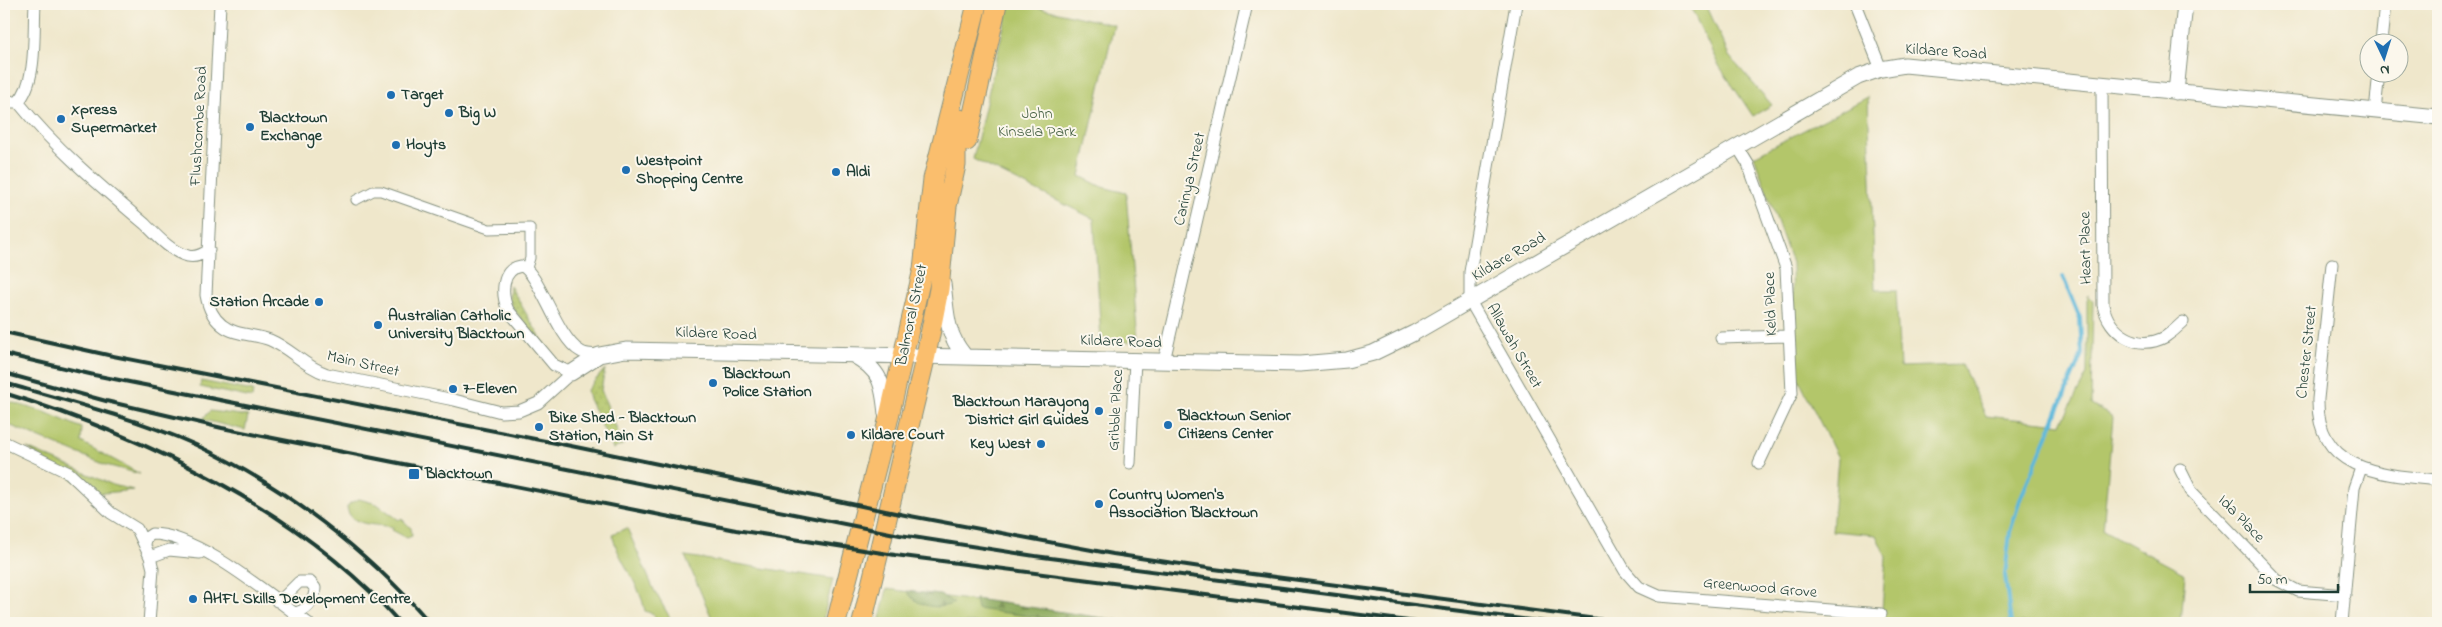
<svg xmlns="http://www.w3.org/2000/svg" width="2442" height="627" viewBox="0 0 2442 627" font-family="'Indie Flower',sans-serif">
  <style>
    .green { fill: #b3c66a; stroke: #69824f }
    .forest { fill: url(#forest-firs); stroke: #567449 }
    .garden { fill: url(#garden-dots); stroke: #69824f }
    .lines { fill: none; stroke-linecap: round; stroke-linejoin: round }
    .stream { stroke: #5cb7da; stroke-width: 4 }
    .pedestrian-casing { stroke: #879280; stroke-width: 11 }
    .minor-casing { stroke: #879280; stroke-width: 13 }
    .tertiary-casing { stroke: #879280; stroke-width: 17 }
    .primary-casing { stroke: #879280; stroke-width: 21 }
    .pedestrian { stroke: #fff; stroke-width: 9 }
    .minor { stroke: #fff; stroke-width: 11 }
    .tertiary { stroke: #fff; stroke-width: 15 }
    .primary { stroke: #fabe6d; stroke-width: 19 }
    .rail { stroke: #1f3d34; stroke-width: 4 }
    .poi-dot { fill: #1f6fb2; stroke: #fbf7ec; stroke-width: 2 }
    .labels { text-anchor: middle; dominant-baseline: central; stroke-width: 4; stroke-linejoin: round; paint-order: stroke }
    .street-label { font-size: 16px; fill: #1f3d34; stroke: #fbf7ec }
    .poi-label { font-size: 16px; font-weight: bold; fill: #1f3d34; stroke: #fbf7ec; text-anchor: start }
    .park-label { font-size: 16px; fill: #445f42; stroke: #fbf7ec }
  </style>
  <defs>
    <pattern id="forest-firs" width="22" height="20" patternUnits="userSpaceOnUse" patternTransform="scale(1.25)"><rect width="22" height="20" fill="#8eab5e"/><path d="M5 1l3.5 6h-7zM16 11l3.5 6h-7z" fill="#738c4e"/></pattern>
    <pattern id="garden-dots" width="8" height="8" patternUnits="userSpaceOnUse" patternTransform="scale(1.25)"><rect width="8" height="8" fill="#b3c66a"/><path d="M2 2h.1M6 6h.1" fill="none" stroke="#91a258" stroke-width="1.8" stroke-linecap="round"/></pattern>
  </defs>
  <rect width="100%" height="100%" fill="#fbf7ec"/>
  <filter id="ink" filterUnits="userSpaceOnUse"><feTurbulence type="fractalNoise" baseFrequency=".02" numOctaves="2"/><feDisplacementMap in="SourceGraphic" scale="10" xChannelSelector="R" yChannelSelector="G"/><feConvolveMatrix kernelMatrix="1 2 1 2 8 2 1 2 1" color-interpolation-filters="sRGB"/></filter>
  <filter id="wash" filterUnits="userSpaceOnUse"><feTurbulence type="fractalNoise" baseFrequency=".0096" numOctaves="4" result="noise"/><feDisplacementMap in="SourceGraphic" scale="20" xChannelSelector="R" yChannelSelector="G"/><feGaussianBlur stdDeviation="1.12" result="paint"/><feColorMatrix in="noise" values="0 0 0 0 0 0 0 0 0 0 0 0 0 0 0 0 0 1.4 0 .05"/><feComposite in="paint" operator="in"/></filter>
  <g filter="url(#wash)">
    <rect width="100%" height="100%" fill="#efe7cb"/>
    <path class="green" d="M1009 4H1023L1114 25 1080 176 1102 187 1126 193 1138 342 1101 341 1094 219 973 159Z
      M1689 4H1706L1729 56 1772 105 1753 116 1718 64Z
      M1868 97 1875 290H1896L1900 367 1962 365 1986 416 2061 424 2087 374V295L2093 301 2091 405 2113 417 2103 530 2185 574 2181 623H1881L1886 557 1876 535 1832 531 1838 458 1794 370 1792 263 1754 156Z
      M201 381 253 391 252 398 200 387Z
      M4 400 47 413 82 428 81 442 140 474 106 465 4 423Z
      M210 411 248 416 245 430 204 420V417Z
      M27 448 113 485 133 490 95 494Z
      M359 499 377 504 399 520 401 518 411 528 412 536 407 538 392 530 393 527C377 524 349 527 347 507L350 503Z
      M627 528 654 590 673 623H658L653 614 645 611C640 583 618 561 612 534Z
      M685 556 833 579 822 623H714Z
      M887 589 1138 623H879Z"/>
    <path class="forest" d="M907 591 940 595 954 603C938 611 915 606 907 591Z
      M975 599 1137 623H1063L1044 618 977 609Z"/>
    <path class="garden" d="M510 286 550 354 512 307 509 300Z
      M605 369 601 390 623 445 613 449 589 399 587 390Z"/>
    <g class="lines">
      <path class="stream" d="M2011 623 2005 575 2010 532 2021 497 2082 354 2080 318 2063 277"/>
    </g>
  </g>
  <g filter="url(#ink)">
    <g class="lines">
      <defs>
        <path id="pedestrian" d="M356 200 373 191H381L489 229 530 228V258L527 268"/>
        <path id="minor" d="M220 4 206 295C208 306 213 318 222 325 235 336 255 334 270 340 291 349 305 367 327 374L454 400 501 412 519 411 538 403 571 373 554 365 508 310C501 294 501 269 521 266 539 271 556 337 580 351 585 355 593 354 599 355
          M1516 4 1470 272V301L1625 571 1639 587 1659 596 1881 614
          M1855 4 1881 69
          M2381 42 2385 4
          M2102 85 2103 305C2109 333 2137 352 2165 337 2171 333 2178 327 2183 322
          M4 98 12 102H18
          M18 102C54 147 100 186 145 224 156 235 172 253 188 256 195 258 203 254 209 250
          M18 102C38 81 33 32 35 4
          M2375 111 2379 72
          M1737 146 1748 164 1786 268 1792 393 1759 463
          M2332 264 2318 399C2316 472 2384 475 2438 480
          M1721 338 1788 336
          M1164 361 1247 4
          M4 442 69 473 111 513 137 529 150 557 153 569 149 623
          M1130 463 1135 360
          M2180 469 2191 491 2277 580 2298 591 2345 595
          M145 545 146 538 152 534C198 534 270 596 308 623
          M150 557 169 550 200 553
          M277 601 284 597 299 582H310L315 588C315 601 306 612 293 613
          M2342 623 2354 488 2361 468"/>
        <path id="tertiary" d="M2176 92 2185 4
          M943 284C947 312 945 332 964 355
          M853 355C881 370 883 384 886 414
          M571 373 599 355 626 350 1300 364 1347 360 1373 353 1414 333 1858 77 1881 69 1905 65 2438 117"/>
        <path id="primary" d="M967 141 997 4
          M836 623 887 425 923 269 933 179 977 4
          M862 623 926 355 939 289 947 206 956 165V135L960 119"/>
      </defs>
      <use href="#pedestrian" class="pedestrian-casing"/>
      <use href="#minor" class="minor-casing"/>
      <use href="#tertiary" class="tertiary-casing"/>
      <use href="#primary" class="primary-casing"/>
      <use href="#pedestrian" class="pedestrian"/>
      <use href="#minor" class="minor"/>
      <use href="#tertiary" class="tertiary"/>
      <use href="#primary" class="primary"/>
      <path class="rail" d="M4 332 108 355 571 446 905 515 1113 554 1214 569 1627 623
        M4 354 94 375 900 535 1035 556 1553 623
        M4 373 106 401 222 428 736 530 895 555 1424 623
        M4 383C68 401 135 418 196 445 284 486 367 550 430 623
        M4 393C144 436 302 511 400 623"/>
    </g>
  </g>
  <g class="poi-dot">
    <circle cx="391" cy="95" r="5"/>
    <circle cx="449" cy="113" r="5"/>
    <circle cx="61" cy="119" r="5"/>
    <circle cx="250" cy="127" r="5"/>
    <circle cx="396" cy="145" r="5"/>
    <circle cx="626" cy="170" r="5"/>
    <circle cx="836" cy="172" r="5"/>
    <circle cx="319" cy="302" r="5"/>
    <circle cx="378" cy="325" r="5"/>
    <circle cx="713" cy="383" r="5"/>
    <circle cx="453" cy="389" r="5"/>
    <circle cx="1099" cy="411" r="5"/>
    <circle cx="1168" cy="425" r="5"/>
    <circle cx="539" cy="427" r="5"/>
    <circle cx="851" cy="435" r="5"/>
    <circle cx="1041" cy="444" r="5"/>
    <rect x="408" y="468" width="12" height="12" rx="2.5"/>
    <circle cx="1099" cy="504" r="5"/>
    <circle cx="193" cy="599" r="5"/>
  </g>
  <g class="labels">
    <g class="street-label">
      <text transform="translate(1946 52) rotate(4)">Kildare Road</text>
      <text transform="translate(199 126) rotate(-87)">Flushcombe Road</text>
      <text transform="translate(1190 179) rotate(-77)">Carinya Street</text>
      <text transform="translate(2086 248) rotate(-91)">Heart Place</text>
      <text transform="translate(1509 257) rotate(-30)">Kildare Road</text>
      <text transform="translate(1771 304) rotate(-92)">Keld Place</text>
      <text transform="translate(912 315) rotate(-78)">Balmoral Street</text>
      <text transform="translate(716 334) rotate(2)">Kildare Road</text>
      <text transform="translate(1121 342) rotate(2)">Kildare Road</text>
      <text transform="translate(1514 346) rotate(60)">Allawah Street</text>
      <text transform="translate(2307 352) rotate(-84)">Chester Street</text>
      <text transform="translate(363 364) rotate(13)">Main Street</text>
      <text transform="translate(1116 410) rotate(-87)">Gribble Place</text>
      <text transform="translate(2241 519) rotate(46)">Ida Place</text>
      <text transform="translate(1760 588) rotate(5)">Greenwood Grove</text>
    </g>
    <g class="poi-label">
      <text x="401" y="95">Target</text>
      <text x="71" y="110">Xpress<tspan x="71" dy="18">Supermarket</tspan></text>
      <text x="459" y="113">Big W</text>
      <text x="260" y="118">Blacktown<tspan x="260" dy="18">Exchange</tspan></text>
      <text x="406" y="145">Hoyts</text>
      <text x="636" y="161">Westpoint<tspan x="636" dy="18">Shopping Centre</tspan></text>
      <text x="846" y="172">Aldi</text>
      <text x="309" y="302" text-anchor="end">Station Arcade</text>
      <text x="388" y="316">Australian Catholic<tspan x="388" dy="18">University Blacktown</tspan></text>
      <text x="723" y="374">Blacktown<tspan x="723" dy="18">Police Station</tspan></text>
      <text x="463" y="389">7-Eleven</text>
      <text x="1089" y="402" text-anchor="end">Blacktown Marayong<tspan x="1089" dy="18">District Girl Guides</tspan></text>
      <text x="1178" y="416">Blacktown Senior<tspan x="1178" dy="18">Citizens Center</tspan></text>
      <text x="549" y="418">Bike Shed - Blacktown<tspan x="549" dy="18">Station, Main St</tspan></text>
      <text x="861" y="435">Kildare Court</text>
      <text x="1031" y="444" text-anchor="end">Key West</text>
      <text x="425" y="474">Blacktown</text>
      <text x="1109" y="495">Country Women's<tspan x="1109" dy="18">Association Blacktown</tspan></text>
      <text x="203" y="599">AHFL Skills Development Centre</text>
    </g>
    <g class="park-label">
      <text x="1037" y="114">John<tspan x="1037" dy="18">Kinsela Park</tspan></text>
    </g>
  </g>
  <rect width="2442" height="627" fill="none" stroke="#fbf7ec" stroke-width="20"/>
  <g transform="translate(2384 58) rotate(176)"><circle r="24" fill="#fbf7ec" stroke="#a3ada2"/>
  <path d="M0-4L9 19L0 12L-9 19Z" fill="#1f6fb2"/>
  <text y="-8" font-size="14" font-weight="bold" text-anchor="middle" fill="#1f3d34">N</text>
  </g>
  <path d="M2250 584v8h88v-8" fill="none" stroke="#1f3d34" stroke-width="2.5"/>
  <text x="2257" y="584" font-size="15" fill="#1f3d34" stroke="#fbf7ec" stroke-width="4" paint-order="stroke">50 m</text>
</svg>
